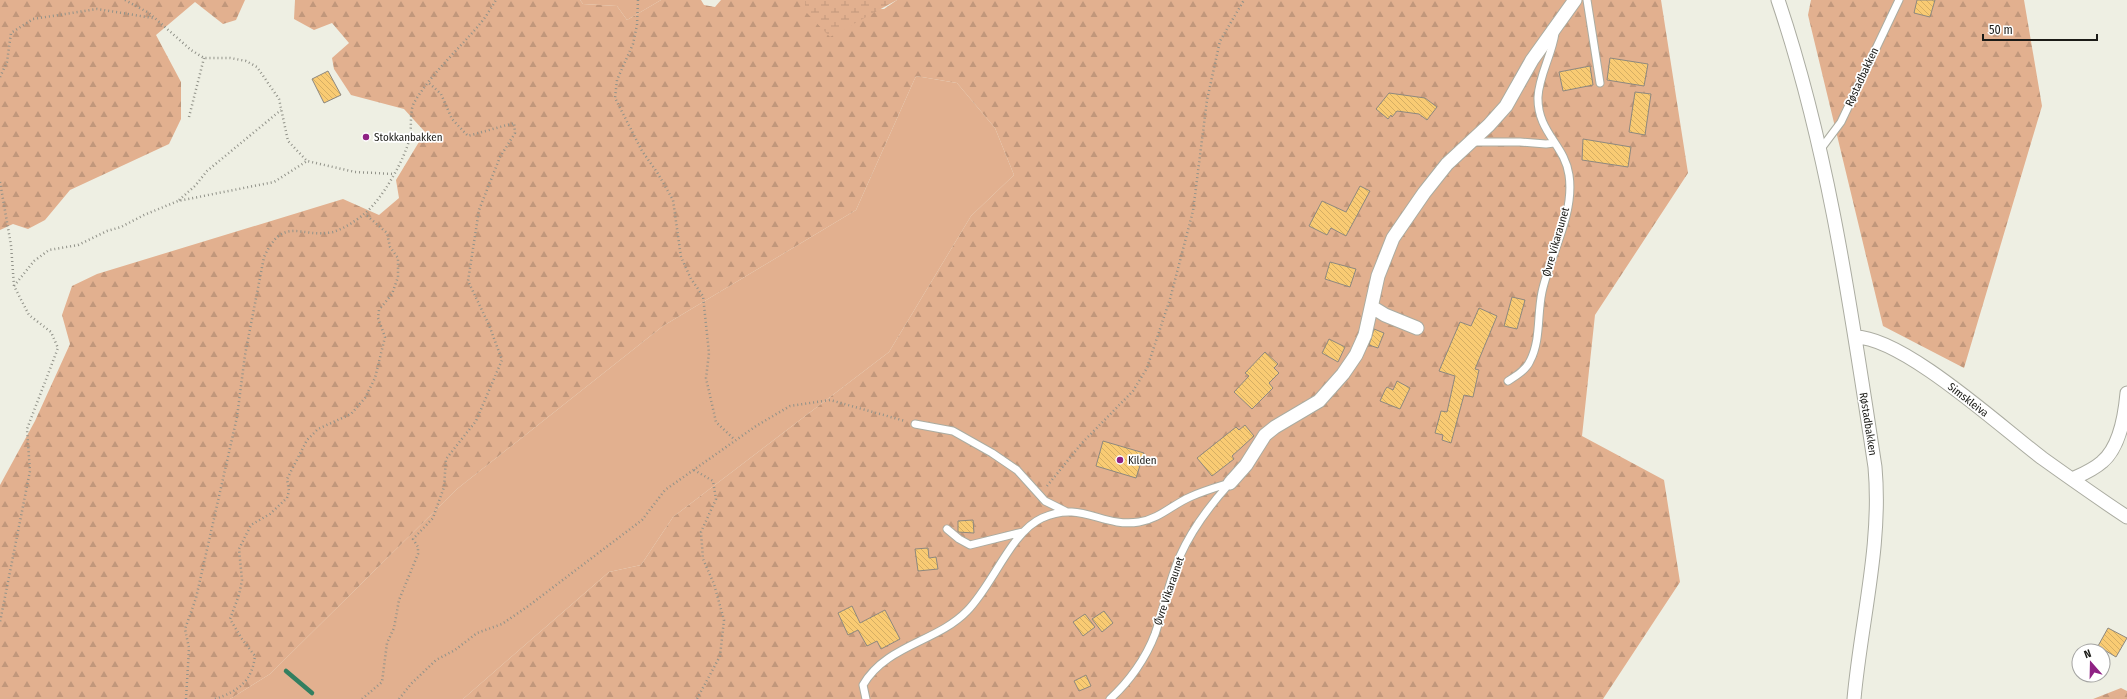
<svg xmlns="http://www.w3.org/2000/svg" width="2127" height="699" viewBox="0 0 2127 699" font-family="'Fira Sans Condensed',sans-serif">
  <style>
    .green { fill: #e2b08f }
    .forest { fill: url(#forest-firs) }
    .wetland { fill: url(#wetland-marsh) }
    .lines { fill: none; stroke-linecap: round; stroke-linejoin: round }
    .stream { stroke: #337f60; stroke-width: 4.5 }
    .building { fill: url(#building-back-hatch); stroke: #8d887f }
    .lane-casing { stroke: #abaca1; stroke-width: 9 }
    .street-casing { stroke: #abaca1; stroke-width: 15 }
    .path { stroke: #919289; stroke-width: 2.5; stroke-dasharray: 1 3; stroke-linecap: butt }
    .lane { stroke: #fff; stroke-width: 7 }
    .street { stroke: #fff; stroke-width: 13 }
    .poi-dot { fill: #8f2284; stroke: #fff; stroke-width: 1.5 }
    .labels { text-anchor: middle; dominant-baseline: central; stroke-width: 3.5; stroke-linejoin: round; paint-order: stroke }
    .street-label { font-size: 11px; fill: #1b1b17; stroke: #fff }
    .poi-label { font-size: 11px; fill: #1b1b17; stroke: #fff; text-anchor: start }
  </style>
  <defs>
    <pattern id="forest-firs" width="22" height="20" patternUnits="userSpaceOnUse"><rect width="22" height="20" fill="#e2b08f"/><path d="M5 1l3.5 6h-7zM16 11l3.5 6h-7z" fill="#c1977b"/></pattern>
    <pattern id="wetland-marsh" width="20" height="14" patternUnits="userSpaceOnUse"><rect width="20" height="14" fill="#e2b08f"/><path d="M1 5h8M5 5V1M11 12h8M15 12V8" fill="none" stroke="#c1977b"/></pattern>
    <pattern id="building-back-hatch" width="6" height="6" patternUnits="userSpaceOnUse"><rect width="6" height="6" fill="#f9cb73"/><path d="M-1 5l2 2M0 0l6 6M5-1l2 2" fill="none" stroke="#d5ae63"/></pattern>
  </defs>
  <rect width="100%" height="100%" fill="#eeefe3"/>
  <path class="green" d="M580 0H661L627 20 617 6 583 4Z
    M916 76 957 83 995 128 1014 175 971 216 889 352 673 517 641 565 609 572 463 699H230L270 674 457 489 663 326 856 210Z"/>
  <path class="forest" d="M0 0H245L236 20 223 24 195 2 156 35 181 82V119L169 144 70 190 45 220 28 229 13 224 0 230Z
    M295 0H580L583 4 617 6 627 20 661 0H701L704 5 715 7 721 0H805V11L884 9 897 0H1661L1688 173 1595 315 1582 436 1664 480 1680 582 1603 699H463L609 572 641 565 673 517 889 352 971 216 1014 175 995 128 957 83 916 76 856 210 663 326 457 489 270 674 230 699H0V485L35 421 70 344 62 315 72 286 97 274 343 199 379 215 399 198 396 180 425 132 404 109 351 95 334 69 332 58 349 43 332 23 314 30 294 19Z
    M1811 0H2024L2042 106 1964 368 1883 326 1808 15Z
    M2121 688 2127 691V699H2093Z"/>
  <path class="wetland" d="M805 0H897L830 37 805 11Z"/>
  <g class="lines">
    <path class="stream" d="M286 671 312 693"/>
  </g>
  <path class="building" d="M1917 0H1935L1930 17 1914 13Z
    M1610 58 1648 64 1644 86 1607 80Z
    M1590 66 1593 85 1563 91 1559 72Z
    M328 71 341 95 324 103 312 79Z
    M1635 92 1651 94 1645 135 1629 132Z
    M1389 93 1425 98 1437 107 1427 120 1419 114 1397 111 1392 117 1391 115 1388 119 1376 109Z
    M1583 139 1631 147 1628 167 1582 160Z
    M1360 186 1370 191 1346 236 1331 228 1327 235 1309 226 1322 201 1346 212Z
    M1330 262 1356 269 1350 287 1325 279Z
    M1512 297 1525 300 1517 329 1504 326Z
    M1479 308 1497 316 1475 369 1479 370 1473 397 1464 395 1451 443 1442 440 1443 435 1435 433 1441 411 1447 412 1455 376 1439 371 1460 322 1471 326Z
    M1374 329 1384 333 1378 348 1369 345Z
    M1329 339 1345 347 1338 362 1322 353Z
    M1265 352 1278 364 1274 368 1279 373 1269 383 1273 388 1252 409 1234 392 1249 376 1245 373Z
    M1397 381 1410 388 1400 409 1380 401 1385 390 1387 387 1393 390Z
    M1245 425 1254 436 1232 456 1234 459 1212 476 1197 458 1236 427 1239 430Z
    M1103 441 1144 453 1136 478 1096 466Z
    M973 520 974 533 958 532V521Z
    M928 548 929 558 936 557 938 569 918 571 915 549Z
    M852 606 860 623 885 610 900 639 881 649 877 641 867 646 858 630 848 635 838 613Z
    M1104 611 1113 623 1102 632 1092 619Z
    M1085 614 1095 627 1083 636 1073 622Z
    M2108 628 2127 638 2116 657 2098 646Z
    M1086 675 1091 686 1079 691 1074 681Z"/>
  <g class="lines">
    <defs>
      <path id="lane" d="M1587 0 1600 83
        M1470 142H1520L1546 144 1554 143
        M1820 150 1841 122 1899 0
        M1508 381C1516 376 1526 370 1530 361 1541 340 1537 315 1542 292 1550 255 1575 214 1569 175 1565 145 1537 132 1538 97 1539 75 1552 55 1555 33
        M915 424 953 431 992 453 1017 470 1045 501 1065 511
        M947 529 959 539 970 545 1023 532
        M866 699 863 685C886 645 937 642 967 611 993 585 1011 532 1042 518 1081 500 1102 528 1139 522 1159 519 1172 505 1190 497 1203 491 1217 487 1230 483
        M1110 699C1129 682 1146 658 1155 634 1164 608 1169 581 1180 556 1192 529 1211 504 1230 483"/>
      <path id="street" d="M1778 0C1829 151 1851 310 1875 467 1882 545 1861 621 1854 699
        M1372 307 1385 315 1417 328
        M1855 337C1903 337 2001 427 2042 458 2070 478 2098 498 2127 517
        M2072 479C2083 474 2093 470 2102 462 2120 447 2125 415 2127 393
        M1230 483 1246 465 1265 435 1275 427 1319 401 1343 374 1356 355 1365 335 1378 276 1393 238 1424 193 1447 164 1489 125 1506 106 1532 60 1575 0"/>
    </defs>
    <use href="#lane" class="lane-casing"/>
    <use href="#street" class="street-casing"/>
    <path class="path" d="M125 0 149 13 191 50 204 58H230L246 61 257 67 279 99 288 141 307 161 355 172 394 174
      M638 0 637 25 633 44 617 80 615 98 642 151 657 172 673 200 681 257 691 279 703 296 709 353 706 378 716 422 735 440
      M0 77 7 62 11 33 33 19 97 9 153 18
      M189 117 204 58
      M0 182 11 245 14 286 29 315 51 332 58 348 27 429 30 471 0 622
      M179 200 195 186 207 171 281 110
      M14 286 34 261 49 250 78 245 107 231 121 227 144 215 178 201 274 182 307 161
      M694 470 713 481 716 499 701 532 703 559 714 584 724 620 720 656 697 699
      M1047 486 1082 443 1133 391 1147 368 1170 299 1193 211 1207 100 1220 41 1244 0
      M186 699 189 648 185 629 196 598 237 417 245 355 264 257C284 214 301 239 333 232 343 229 356 221 364 214 382 200 405 159 410 137 412 126 409 110 415 101 432 73 458 50 479 25 486 17 491 8 496 0
      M215 699C239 691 252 681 255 656L242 639 230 619 239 595 242 580 239 549 251 525 270 514 287 498 289 491 287 479 307 440 318 429 351 414 365 398 375 378 385 337 378 318 379 310 392 294 398 277V258L390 247 387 233 365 214
      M362 699 382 682 387 643 394 628 399 600 418 554V547L413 539 433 518 444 487 446 459 476 421 502 360 489 325 468 281 479 210 500 157 515 133 514 123 468 136 452 119 441 94 429 83
      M399 699 411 684 436 660 455 650 477 633 502 624 527 607 642 520 665 490 756 426 790 406 830 400 905 421"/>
    <use href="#lane" class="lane"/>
    <use href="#street" class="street"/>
  </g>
  <g class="poi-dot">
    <circle cx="366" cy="137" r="4"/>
    <circle cx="1120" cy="460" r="4"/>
  </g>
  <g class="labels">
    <g class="street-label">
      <text transform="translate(1862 77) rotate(-65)">Røstadbakken</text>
      <text transform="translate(1556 242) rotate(-74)">Øvre Vikaraunet</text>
      <text transform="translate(1968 400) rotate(38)">Simskleiva</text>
      <text transform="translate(1868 424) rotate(81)">Røstadbakken</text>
      <text transform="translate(1169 591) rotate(-71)">Øvre Vikaraunet</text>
    </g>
    <g class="poi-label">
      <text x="374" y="137">Stokkanbakken</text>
      <text x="1128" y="460">Kilden</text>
    </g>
  </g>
  <g transform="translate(2091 663) rotate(340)"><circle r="19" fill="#ffffff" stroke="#a4a4a2"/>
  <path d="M0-3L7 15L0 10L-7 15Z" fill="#8f2284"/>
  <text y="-6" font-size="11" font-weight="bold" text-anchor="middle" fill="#1b1b17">N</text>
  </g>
  <path d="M1983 34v6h114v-6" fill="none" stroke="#1b1b17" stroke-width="2"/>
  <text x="1989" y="34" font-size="12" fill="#1b1b17" stroke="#ffffff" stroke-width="3" paint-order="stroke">50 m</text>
</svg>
